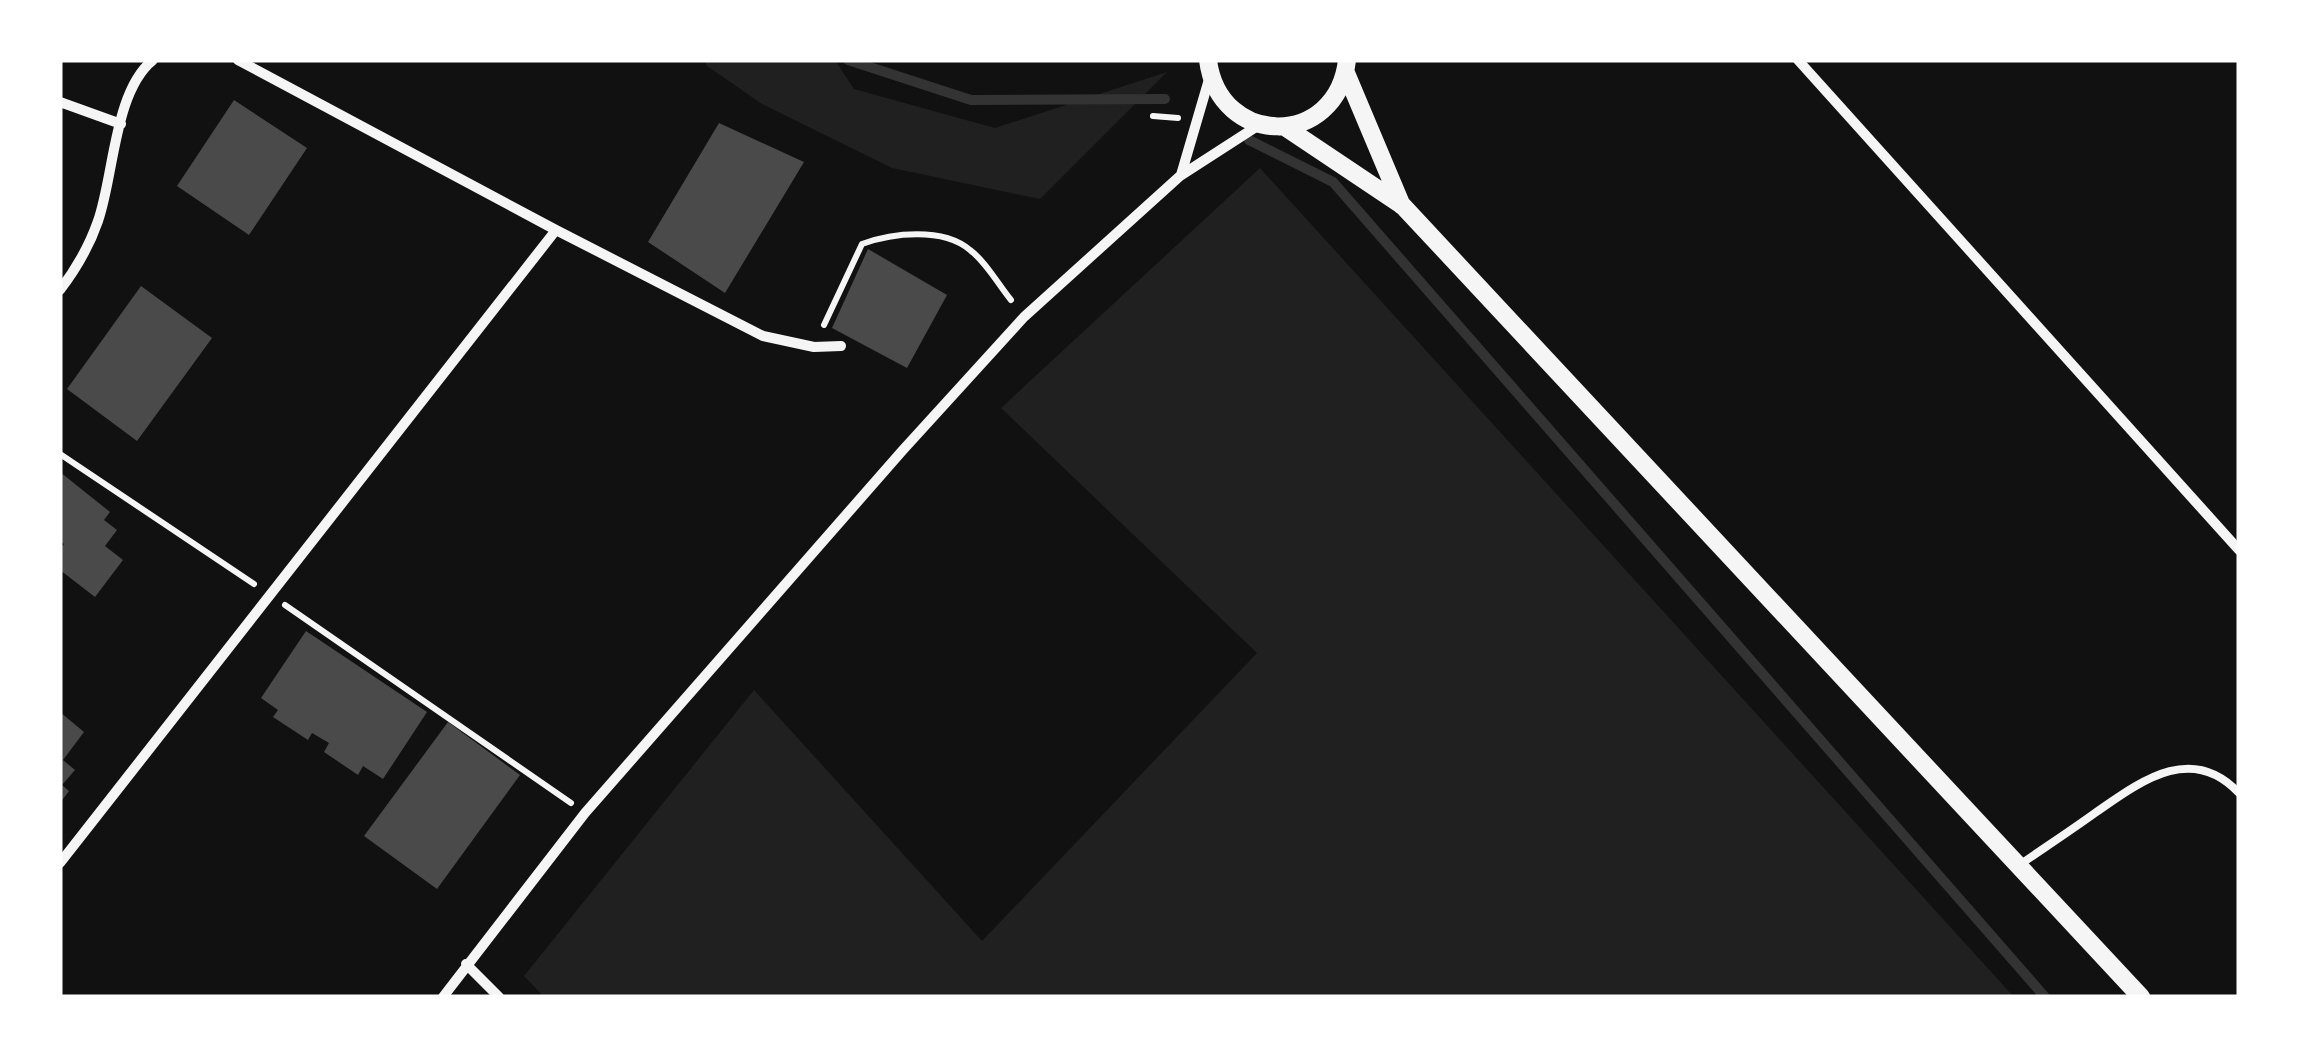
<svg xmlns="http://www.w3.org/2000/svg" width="2299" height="1057" viewBox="0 0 2299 1057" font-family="'Source Sans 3',sans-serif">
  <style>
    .green { fill: #202020 }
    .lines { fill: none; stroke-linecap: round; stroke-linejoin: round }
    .stream { stroke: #333; stroke-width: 10 }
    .building { fill: #4a4a4a }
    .path { stroke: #f5f5f5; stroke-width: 6 }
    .service { stroke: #f5f5f5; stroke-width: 8 }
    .minor { stroke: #f5f5f5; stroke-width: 10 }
    .tertiary { stroke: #f5f5f5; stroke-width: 18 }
  </style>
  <rect width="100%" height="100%" fill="#111"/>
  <path class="green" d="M704 60H835L854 89 995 128 1167 72 1040 199 892 168 762 104 707 66Z
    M1260 168 2014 997H544L524 976 754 690 982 941 1257 653 1001 408Z"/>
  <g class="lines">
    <path class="stream" d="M848 60 971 100 1165 99
      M1249 140 1333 182 2045 997"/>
  </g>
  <path class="building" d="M234 100 307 148 249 235 177 186Z
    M719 123 804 162 725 293 648 242Z
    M868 249 947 295 907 368 832 328Z
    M141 286 212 338 137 441 67 389Z
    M60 472 110 512 104 520 117 530 105 546 123 560 95 597 60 570V549L64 544 60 541Z
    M306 631 427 712 383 779 363 766 358 775 324 752 329 743 312 733 308 740 273 717 278 710 261 698Z
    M60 712 84 732 63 760 75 770 62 785 69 791 60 803Z
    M448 722 520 775 437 889 364 836Z"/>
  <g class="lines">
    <path class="path" d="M1153 116 1178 118
      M824 325 862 244C892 233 943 227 970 250 986 262 998 284 1011 300
      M60 454 254 584
      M285 605 571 803"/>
    <path class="service" d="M2018 866C2044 848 2070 831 2095 813 2140 782 2191 742 2239 793"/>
    <path class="minor" d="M238 60 556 230 763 336 814 347 841 346
      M1798 60 2239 550
      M60 102 121 124
      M1181 175 1210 76
      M60 290C76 269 89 247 98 221 114 176 114 91 153 60
      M60 863 556 230
      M466 964 499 997
      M443 997 585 813 902 451 1024 317 1180 176 1259 125"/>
    <path class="tertiary" d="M1208 60C1219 148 1337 149 1347 60
      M1346 73 1402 206
      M1285 127 1403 206 2141 997"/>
  </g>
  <rect width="2299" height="1057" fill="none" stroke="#ffffff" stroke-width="125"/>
</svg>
